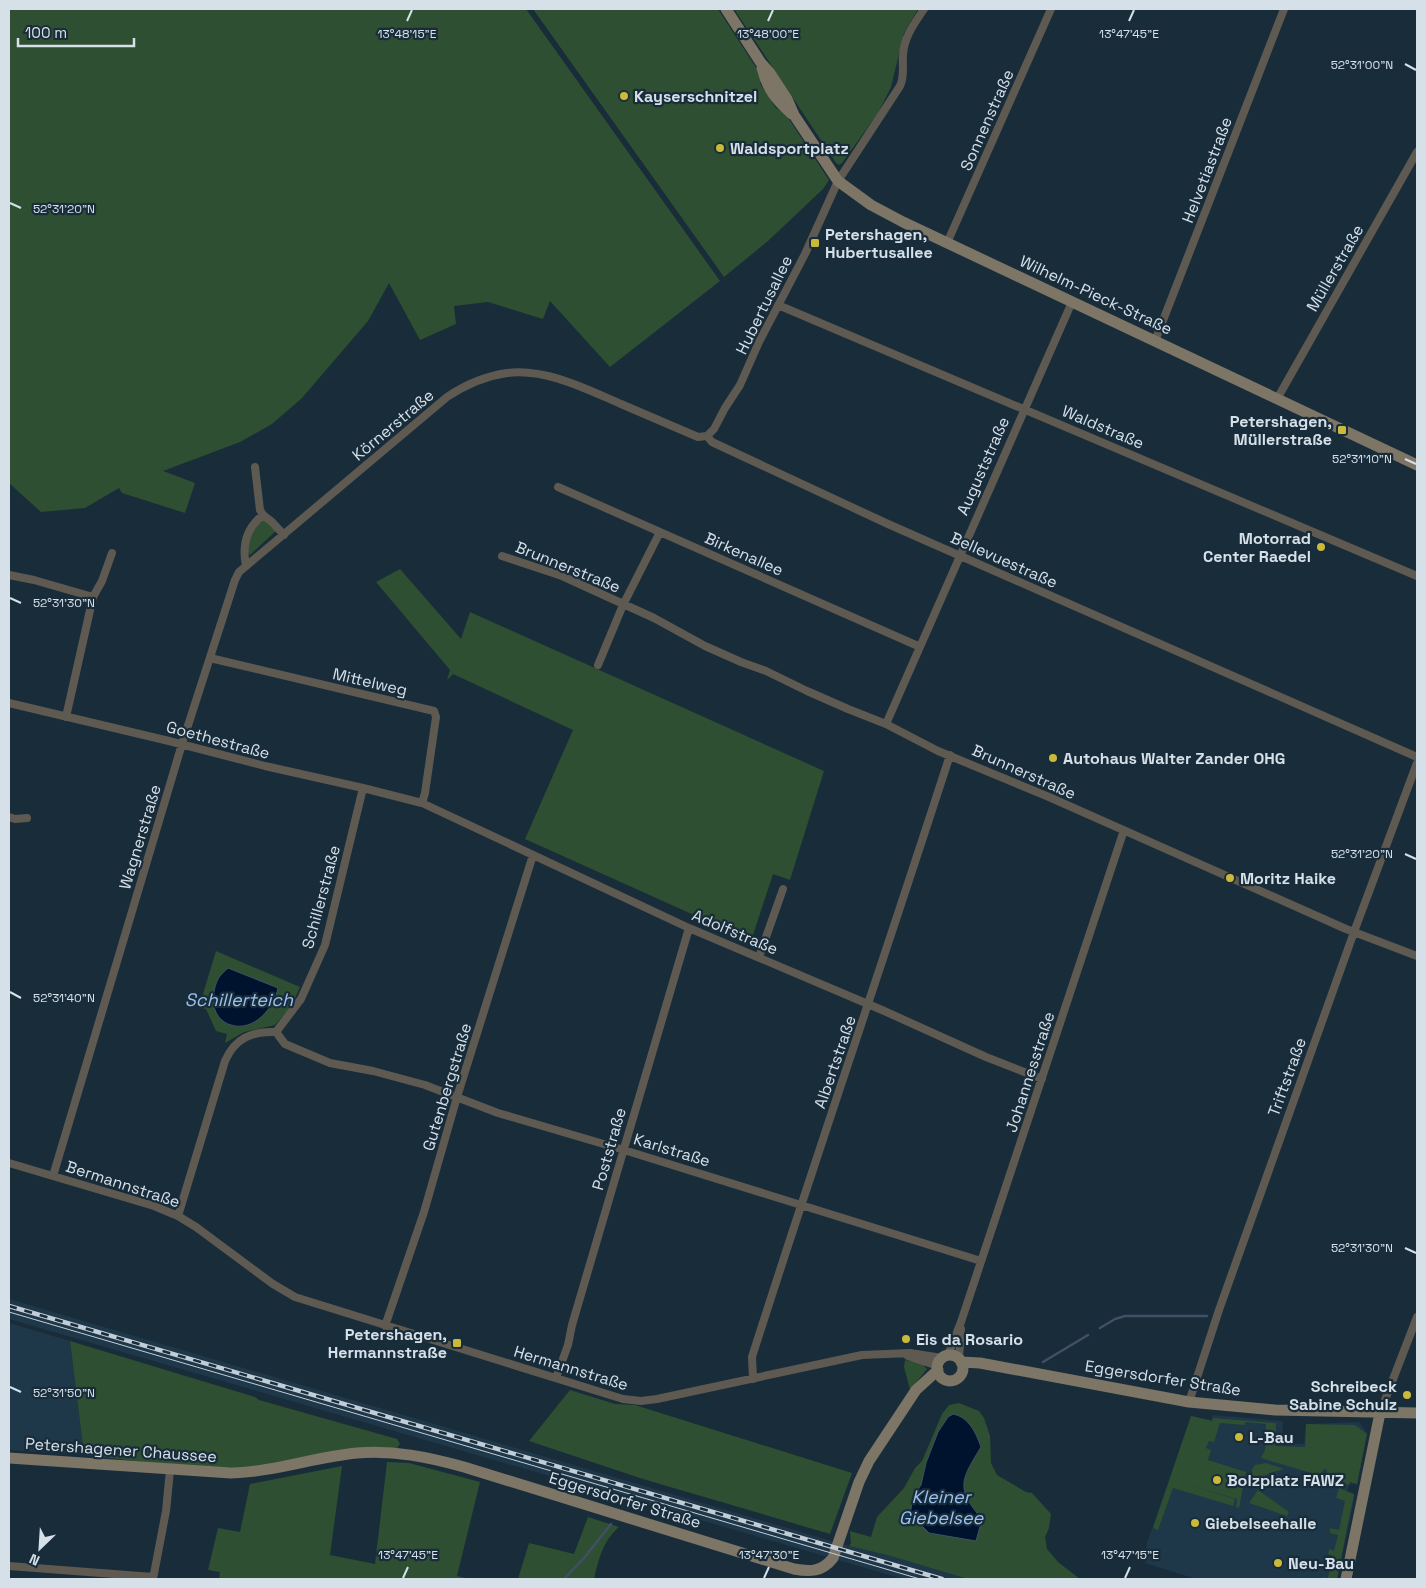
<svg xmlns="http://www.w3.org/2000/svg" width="1426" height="1588" viewBox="0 0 1426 1588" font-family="'Space Grotesk',sans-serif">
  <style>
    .built { fill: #1e3749 }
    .green { fill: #2e4f31; fill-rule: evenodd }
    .water { fill: #00132e; stroke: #405066 }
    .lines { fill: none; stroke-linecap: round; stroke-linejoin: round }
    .stream { stroke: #405066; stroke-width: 2.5 }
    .street { stroke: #5f5a51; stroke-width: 8 }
    .secondary { stroke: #7d7566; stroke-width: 11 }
    .tram { stroke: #c2ced7; stroke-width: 1 }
    .rail-casing { stroke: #c2ced7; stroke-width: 4.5 }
    .rail { stroke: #192c3a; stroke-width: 2.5; stroke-dasharray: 8; stroke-linecap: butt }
    .ticks { fill: none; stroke: #d5e0e9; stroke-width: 2 }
    .poi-dot { fill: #cbba39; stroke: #192c3a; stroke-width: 2 }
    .labels { text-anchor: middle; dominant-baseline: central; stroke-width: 4.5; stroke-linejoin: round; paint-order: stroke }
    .poi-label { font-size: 16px; font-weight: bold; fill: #d5e0e9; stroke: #192c3a; text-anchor: start }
    .street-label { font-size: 16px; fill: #d5e0e9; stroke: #192c3a }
    .water-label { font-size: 18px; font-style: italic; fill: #9ac1f1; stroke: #192c3a }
    .ticks-label { font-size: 12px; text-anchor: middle; fill: #d5e0e9; stroke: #192c3a; stroke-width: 4.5; stroke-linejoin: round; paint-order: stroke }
  </style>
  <rect width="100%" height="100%" fill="#192c3a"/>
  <path class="built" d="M9 1299 849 1546 887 1555 968 1579H903L9 1319Z
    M9 1323 70 1341 84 1455 9 1450Z
    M1213 1415 1283 1421 1282 1443 1304 1444 1306 1424 1359 1422 1367 1433 1357 1485 1350 1483 1347 1492 1355 1495 1337 1579H1196L1145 1563 1147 1543 1191 1416 1211 1420Z"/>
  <path class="green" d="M9 9H526L720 281 610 367 550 301 543 319 488 302 454 306 456 324 420 340 389 283 368 321 302 398 272 424 240 442 163 471 195 483 185 513 122 493 119 488 85 508 41 512 9 483Z
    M533 9H718L757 69 761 85 775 107 787 116 829 180 823 189 768 241 724 277Z
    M734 9H918L904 33 891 87 878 113 842 163 839 165 836 163Z
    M264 520 270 522 276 531 250 555 247 551 249 538 258 521Z
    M400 569 461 639 470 612 824 771 790 880 773 874 753 935 745 938 525 839 573 730 453 674 447 680 450 670 376 582Z
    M216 951 300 987 291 1007 275 1025 244 1032 225 1043 227 1034 216 1031 206 1009 199 1007Z
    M70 1341 255 1397 259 1400 397 1439 400 1444 397 1448 244 1468 169 1465 84 1455Z
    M905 1360 925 1364 924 1366 927 1369 910 1390 904 1367Z
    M570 1390 615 1404 635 1405 852 1473 830 1534 643 1479 529 1441Z
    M959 1403 979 1411 984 1418 990 1436 991 1463 997 1475 1026 1492 1032 1493 1051 1514 1049 1528 1045 1537 1047 1549 1058 1562 1080 1579H968L887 1555 849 1546 851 1543 850 1531 871 1537 877 1517 904 1488 915 1468 922 1461 942 1414 949 1405ZM938 1432 981 1447C961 1480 955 1488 982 1519L976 1541 962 1538 913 1497 921 1485 926 1463Z
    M1191 1416 1212 1421 1213 1418 1276 1423 1275 1446 1305 1447 1306 1424 1355 1425 1367 1434 1357 1484 1350 1482 1349 1485 1325 1477 1327 1470 1324 1469 1321 1476 1261 1458 1265 1450 1266 1424 1245 1422V1425L1220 1423 1214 1442 1209 1441 1206 1448 1211 1450 1208 1460 1246 1472 1239 1508 1236 1507 1237 1499 1188 1485 1235 1499 1233 1506 1173 1488 1158 1530 1153 1528Z
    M387 1462 409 1463 480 1482 457 1576 470 1579H219L220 1572 208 1570 218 1528 240 1532 250 1484 342 1466 330 1555 375 1564Z
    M1266 1463 1284 1469 1270 1473 1257 1480 1252 1476V1469L1255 1465Z
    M1339 1488 1354 1494 1337 1579H1323V1577L1328 1578 1333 1556 1328 1554 1329 1549 1334 1551 1338 1535 1330 1533V1528L1339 1530 1345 1501 1336 1498Z
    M1258 1490 1289 1512 1287 1516 1249 1503Z
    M588 1517 619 1527C603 1541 599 1558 594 1579H518L529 1543 574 1554Z"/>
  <path class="water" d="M228 968 278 988C274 1008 254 1032 231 1025 211 1019 210 996 218 979 220 975 225 971 228 968Z
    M953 1414C969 1417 976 1433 981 1447 961 1480 955 1488 982 1519L976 1541 929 1533 910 1514 913 1497 921 1485 926 1463 938 1432 948 1417Z"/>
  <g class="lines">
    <path class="stream" d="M1100 1328 1115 1319 1125 1316H1207
      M1043 1362 1088 1335
      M564 1579 584 1558 611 1524"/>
    <path class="street" d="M947 243 1051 9
      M778 305 1417 576
      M1155 341 1284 9
      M1277 399 1417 152
      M707 436 712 442 888 524 1417 757
      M707 436 714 429 725 408 740 385 759 342 805 254 838 181 900 86C905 76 902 66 903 55 904 37 914 24 924 9
      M255 467 260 510 263 515 272 522 284 535
      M558 487 918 646
      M502 556 562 576 654 618 705 646 741 662 766 671 807 691 848 709 886 724 938 751 1049 797 1346 929 1417 956
      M246 566C242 546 246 528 263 515
      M9 575 34 580 93 597
      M210 658 434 711 436 717 425 793 422 803
      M598 665 623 605 660 532
      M9 703 169 741 265 766 363 788 422 803 689 928 882 1010 986 1057 1042 1079
      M66 717 93 597 102 581 112 553
      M886 724 1072 302
      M9 817 15 819 27 818
      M759 957 783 889
      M276 1032 285 1044 330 1063 373 1071 425 1085 498 1113 624 1150 981 1261
      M276 1032 301 999 325 945 363 788
      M9 1163 154 1206 178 1216 196 1227 273 1284 295 1297 623 1399 641 1401 657 1399 862 1355 910 1353 942 1358
      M53 1176 182 744 235 580 239 572 447 397C465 385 485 376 507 373 546 368 586 389 621 404 647 415 672 426 698 437L707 436
      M178 1216 225 1061C235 1038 252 1031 276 1032
      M385 1326 424 1212 457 1097 533 855
      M948 1355 961 1322 1124 830
      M908 1356 938 1366
      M959 1358 961 1329
      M556 1378 568 1345 572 1325 689 928
      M753 1379 752 1357C816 1156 885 956 950 755
      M1189 1402 1219 1310 1354 932 1417 763
      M1380 1413 1417 1317
      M9 1566 153 1577
      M153 1579 166 1511 170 1470"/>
    <path class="secondary" d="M726 9 761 63 770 73 787 99 794 115 838 181 871 205 903 222 1417 465
      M762 68C767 89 776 100 792 114
      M937 1368a13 13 0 1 1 26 0a13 13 0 1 1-26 0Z
      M961 1362 980 1363 1189 1402 1275 1410 1417 1413
      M9 1458 231 1473C273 1472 315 1457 357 1453 394 1450 428 1457 464 1467L794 1569C810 1572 822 1572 833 1558L859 1482 869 1461 916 1390 938 1370
      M1346 1579 1380 1413"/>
    <path class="tram" d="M9 1312 920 1579"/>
    <defs>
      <path id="rail" d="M9 1306 942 1579"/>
    </defs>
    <use href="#rail" class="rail-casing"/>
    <use href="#rail" class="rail"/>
  </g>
  <path class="ticks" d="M407 21 412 10M768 21 773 10M1129 21 1134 10M1405 64 1416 70M10 203 21 208M1405 459 1416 464M10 598 21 603M1405 854 1416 859M10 992 21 998M1405 1248 1416 1253M10 1387 21 1392M403 1578 408 1567M764 1578 769 1567M1125 1578 1130 1567"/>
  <g class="poi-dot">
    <circle cx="624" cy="96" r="5"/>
    <circle cx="720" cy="148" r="5"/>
    <rect x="810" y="238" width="10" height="10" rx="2.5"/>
    <rect x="1337" y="425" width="10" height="10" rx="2.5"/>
    <circle cx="1321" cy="547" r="5"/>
    <circle cx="1053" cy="758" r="5"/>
    <circle cx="1230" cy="878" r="5"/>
    <circle cx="906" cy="1339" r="5"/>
    <rect x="452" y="1338" width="10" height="10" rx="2.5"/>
    <circle cx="1407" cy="1395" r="5"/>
    <circle cx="1239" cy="1437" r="5"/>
    <circle cx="1217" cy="1480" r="5"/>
    <circle cx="1195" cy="1523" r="5"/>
    <circle cx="1278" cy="1563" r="5"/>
  </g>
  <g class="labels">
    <g class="poi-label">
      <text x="634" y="96">Kayserschnitzel</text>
      <text x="730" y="148">Waldsportplatz</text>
      <text x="825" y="234">Petershagen,<tspan x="825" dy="18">Hubertusallee</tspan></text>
      <text x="1332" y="421" text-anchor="end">Petershagen,<tspan x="1332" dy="18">Müllerstraße</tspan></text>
      <text x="1311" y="538" text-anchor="end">Motorrad<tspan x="1311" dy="18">Center Raedel</tspan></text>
      <text x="1063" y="758">Autohaus Walter Zander OHG</text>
      <text x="1240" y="878">Moritz Haike</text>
      <text x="447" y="1334" text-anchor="end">Petershagen,<tspan x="447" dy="18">Hermannstraße</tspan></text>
      <text x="916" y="1339">Eis da Rosario</text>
      <text x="1397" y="1386" text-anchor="end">Schreibeck<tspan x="1397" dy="18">Sabine Schulz</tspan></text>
      <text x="1249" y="1437">L-Bau</text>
      <text x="1227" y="1480">Bolzplatz FAWZ</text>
      <text x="1205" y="1523">Giebelseehalle</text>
      <text x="1288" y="1563">Neu-Bau</text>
    </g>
    <g class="street-label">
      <text transform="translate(987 120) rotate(-66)">Sonnenstraße</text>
      <text transform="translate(1207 170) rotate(-69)">Helvetiastraße</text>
      <text transform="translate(1335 268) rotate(-60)">Müllerstraße</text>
      <text transform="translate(1096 295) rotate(25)">Wilhelm-Pieck-Straße</text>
      <text transform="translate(764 305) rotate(-64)">Hubertusallee</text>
      <text transform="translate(393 425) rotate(-40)">Körnerstraße</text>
      <text transform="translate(1103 427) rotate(23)">Waldstraße</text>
      <text transform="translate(983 466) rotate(-66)">Auguststraße</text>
      <text transform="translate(744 554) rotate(24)">Birkenallee</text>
      <text transform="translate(1004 560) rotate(24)">Bellevuestraße</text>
      <text transform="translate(568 567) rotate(22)">Brunnerstraße</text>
      <text transform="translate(370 682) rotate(13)">Mittelweg</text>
      <text transform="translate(218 740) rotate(15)">Goethestraße</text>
      <text transform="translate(1024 772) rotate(24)">Brunnerstraße</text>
      <text transform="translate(140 837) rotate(-73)">Wagnerstraße</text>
      <text transform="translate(321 897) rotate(-75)">Schillerstraße</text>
      <text transform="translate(735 932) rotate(23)">Adolfstraße</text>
      <text transform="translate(835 1062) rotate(-71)">Albertstraße</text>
      <text transform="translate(1030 1072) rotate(-72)">Johannesstraße</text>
      <text transform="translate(1287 1077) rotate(-70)">Triftstraße</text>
      <text transform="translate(447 1087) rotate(-73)">Gutenbergstraße</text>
      <text transform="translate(609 1149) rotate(-74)">Poststraße</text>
      <text transform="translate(672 1150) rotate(17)">Karlstraße</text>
      <text transform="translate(123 1184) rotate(18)">Bermannstraße</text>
      <text transform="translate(571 1368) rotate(17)">Hermannstraße</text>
      <text transform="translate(1163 1378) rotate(9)">Eggersdorfer Straße</text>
      <text transform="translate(121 1450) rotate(4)">Petershagener Chaussee</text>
      <text transform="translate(625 1500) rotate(17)">Eggersdorfer Straße</text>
    </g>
    <g class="water-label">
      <text x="239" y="999">Schillerteich</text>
      <text x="941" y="1496">Kleiner<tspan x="941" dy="21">Giebelsee</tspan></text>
    </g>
  </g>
  <g class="ticks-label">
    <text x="407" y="38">13°48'15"E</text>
    <text x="768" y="38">13°48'00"E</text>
    <text x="1129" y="38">13°47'45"E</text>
    <text x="1362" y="69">52°31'00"N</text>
    <text x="64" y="213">52°31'20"N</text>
    <text x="1362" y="463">52°31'10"N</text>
    <text x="64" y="607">52°31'30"N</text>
    <text x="1362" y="858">52°31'20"N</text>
    <text x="64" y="1002">52°31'40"N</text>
    <text x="1362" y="1252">52°31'30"N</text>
    <text x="64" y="1397">52°31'50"N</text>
    <text x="408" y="1559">13°47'45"E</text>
    <text x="769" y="1559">13°47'30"E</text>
    <text x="1130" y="1559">13°47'15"E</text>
  </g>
  <rect width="1426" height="1588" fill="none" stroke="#d5e0e9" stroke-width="20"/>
  <g transform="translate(40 1548) rotate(205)" stroke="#192c3a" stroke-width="4" paint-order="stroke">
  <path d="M0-4L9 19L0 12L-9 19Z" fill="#d5e0e9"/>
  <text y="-8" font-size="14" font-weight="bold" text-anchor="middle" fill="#d5e0e9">N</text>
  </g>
  <path d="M18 38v8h116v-8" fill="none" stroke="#d5e0e9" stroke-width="2.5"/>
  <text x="25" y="38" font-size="15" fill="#d5e0e9" stroke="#192c3a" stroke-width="4" paint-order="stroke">100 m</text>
</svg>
